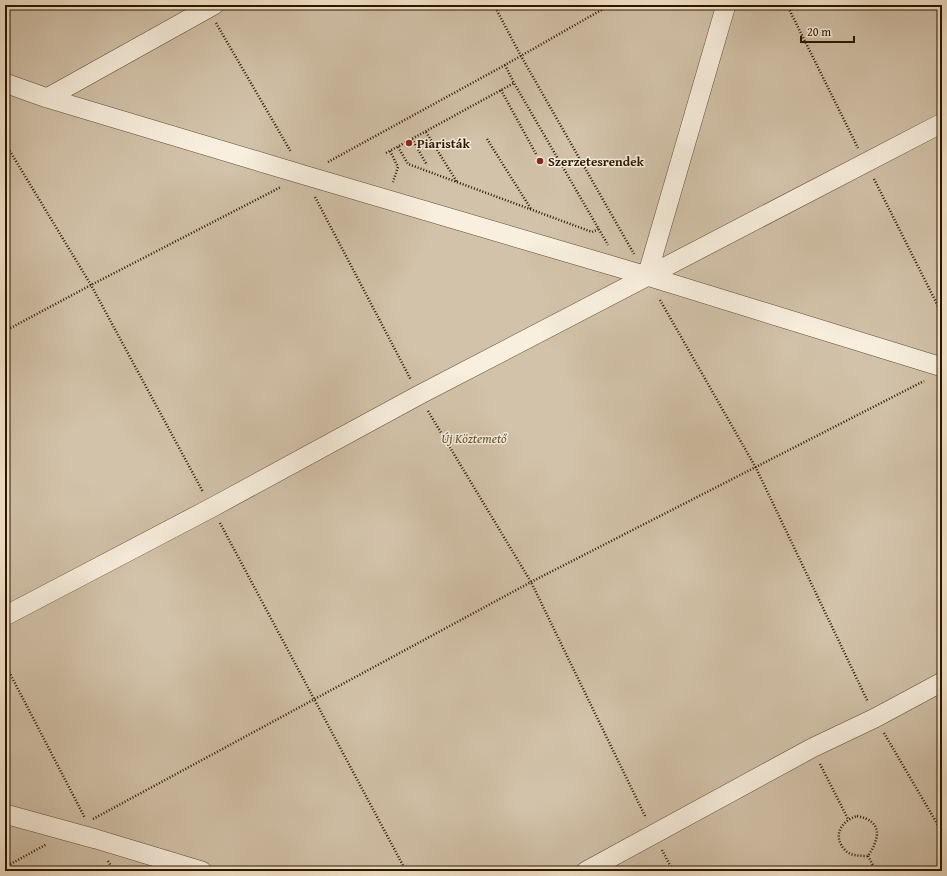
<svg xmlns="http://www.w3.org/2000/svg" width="947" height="876" viewBox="0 0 947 876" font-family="'Gentium Book Plus',serif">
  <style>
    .green { fill: #d2c2a9; stroke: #7e6c54 }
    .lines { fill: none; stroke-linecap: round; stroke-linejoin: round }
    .minor-casing { stroke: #5c4933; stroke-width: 20 }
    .path { stroke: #291500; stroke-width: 2.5; stroke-dasharray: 1 2; stroke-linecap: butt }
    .minor { stroke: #f8efde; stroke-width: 19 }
    .poi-dot { fill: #8f2418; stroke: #f8efde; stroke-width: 1.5 }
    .labels { text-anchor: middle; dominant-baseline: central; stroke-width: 3; stroke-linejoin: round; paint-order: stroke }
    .poi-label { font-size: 13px; font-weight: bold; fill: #291500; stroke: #f8efde; text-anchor: start }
    .park-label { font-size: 13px; font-style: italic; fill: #64523b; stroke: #f8efde }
  </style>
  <rect width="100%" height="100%" fill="#f5e6cc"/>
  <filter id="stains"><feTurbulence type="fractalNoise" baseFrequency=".005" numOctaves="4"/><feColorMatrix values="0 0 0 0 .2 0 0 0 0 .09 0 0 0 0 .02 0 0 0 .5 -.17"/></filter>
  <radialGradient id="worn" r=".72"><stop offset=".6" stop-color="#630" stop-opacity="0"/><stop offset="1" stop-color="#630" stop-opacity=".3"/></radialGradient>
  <path class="green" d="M5 5H942V871H5Z"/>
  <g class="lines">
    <defs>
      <path id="minor" d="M5 83 47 98 304 175 647 276 942 367
        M47 98 214 5
        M647 276 726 5
        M5 616 211 508 419 395 942 123
        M5 814 96 839 202 871
        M586 871 812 748 875 718 942 682"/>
    </defs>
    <use href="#minor" class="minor-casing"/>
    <path class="path" d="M494 5 521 56 634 254
      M787 5 858 148
      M216 23 291 152
      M505 65 514 83 608 245
      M501 90 536 154
      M426 132 457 182
      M412 139 427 165
      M487 139 531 209
      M5 143 91 285 203 492
      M398 147 408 164 592 232 599 229
      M390 151 398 167 393 182
      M386 153 514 83
      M328 162 505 65 610 5
      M874 179 942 314
      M315 197 411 380
      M660 300 756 468 868 702
      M5 331 91 285 281 187
      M428 411 531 582 646 818
      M220 523 406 871
      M5 664 85 818
      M884 733 942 832
      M820 764 848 819
      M857 816C883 821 880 838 868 856 861 856 850 856 845 850 832 836 841 821 857 816Z
      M93 819 531 582 924 381
      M662 850 673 871
      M868 856 876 871
      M108 861 114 871
      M5 867 47 844"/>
    <use href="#minor" class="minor"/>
  </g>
  <g class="poi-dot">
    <circle cx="409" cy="143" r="4"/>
    <circle cx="540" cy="161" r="4"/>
  </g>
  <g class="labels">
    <g class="poi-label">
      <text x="417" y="143">Piaristák</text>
      <text x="548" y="161">Szerzetesrendek</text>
    </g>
    <g class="park-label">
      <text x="474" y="438">Új Köztemető</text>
    </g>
  </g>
  <rect width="947" height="876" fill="none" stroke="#f5e6cc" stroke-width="20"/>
  <rect x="6" y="6" width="935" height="864" fill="none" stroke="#291500" stroke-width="2"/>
  <rect x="10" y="10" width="927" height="856" fill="none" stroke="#291500"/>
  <path d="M801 36v6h53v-6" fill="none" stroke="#291500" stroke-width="2"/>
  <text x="807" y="36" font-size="12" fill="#291500" stroke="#f8efde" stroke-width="3" paint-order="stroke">20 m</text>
  <rect width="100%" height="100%" filter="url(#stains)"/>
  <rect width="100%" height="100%" fill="url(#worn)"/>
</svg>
